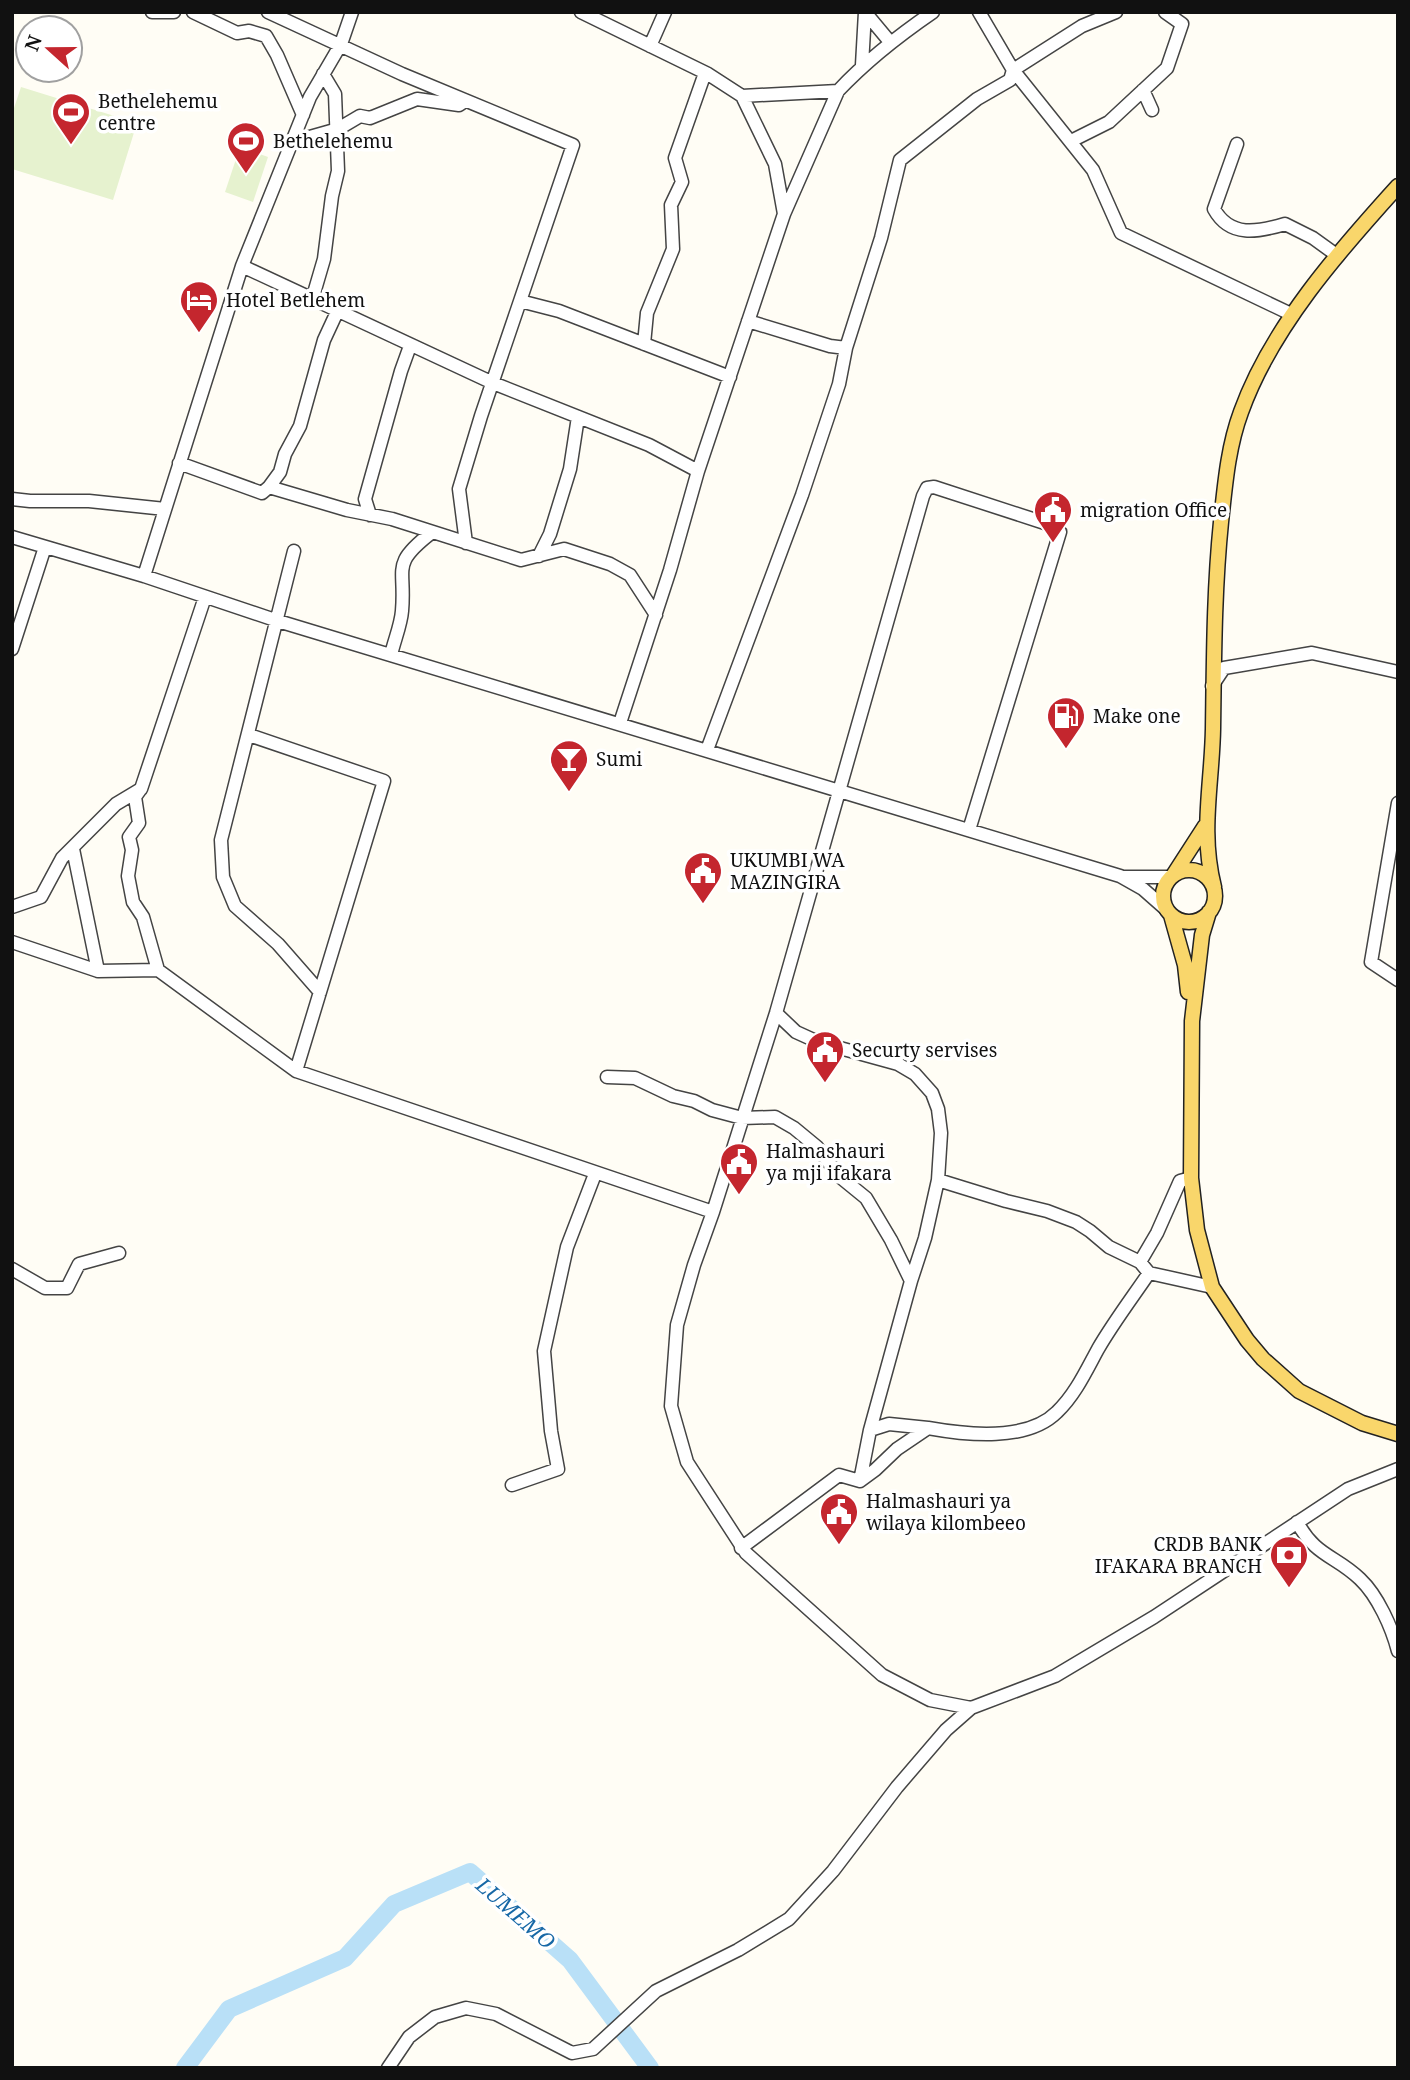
<svg xmlns="http://www.w3.org/2000/svg" width="1410" height="2080" viewBox="0 0 1410 2080" font-family="'Noto Serif',serif">
  <style>
    .pitch { fill: #e6f2cf }
    .lines { fill: none; stroke-linecap: round; stroke-linejoin: round }
    .river { stroke: #b9e0f7; stroke-width: 18 }
    .minor-casing { stroke: #444; stroke-width: 15 }
    .major-casing { stroke: #222; stroke-width: 17 }
    .minor { stroke: #fff; stroke-width: 12 }
    .major { stroke: #f9d66b; stroke-width: 14 }
    .labels { text-anchor: middle; dominant-baseline: central; stroke-width: 7; stroke-linejoin: round; paint-order: stroke }
    .poi-label { font-size: 19px; fill: #111; stroke: #fff; text-anchor: start }
    .water-label { font-size: 21px; font-style: italic; fill: #1768a6; stroke: #fff }
  </style>
  <rect width="100%" height="100%" fill="#fffdf5"/>
  <path class="pitch" d="M21 87 137 123 113 200 12 169V114Z
    M240 147 268 157 253 202 225 192Z"/>
  <g class="lines">
    <path class="river" d="M185 2068 229 2009 345 1958 394 1904 470 1872 570 1960 650 2068"/>
    <defs>
      <path id="minor" d="M152 12H174
        M193 12 237 33 249 31 266 36 277 55 303 115
        M268 12 402 74 573 145 481 416 459 489 466 543
        M581 12 708 74 742 96 775 164 784 214 698 471 670 570 620 723
        M865 12 890 42
        M979 12 1013 70 1082 26 1116 12
        M650 46 665 12
        M862 65 865 12
        M1143 90 1152 110
        M742 96 838 91C867 60 898 36 933 12
        M1071 141 1109 122 1167 68 1182 24 1165 12
        M292 142 338 129 360 116 370 118 417 99 459 105 462 103
        M1237 144 1214 209C1230 238 1258 232 1285 224L1313 238 1338 256
        M784 214 838 91
        M242 266 493 383 649 445 698 471
        M312 300 324 259 332 196 338 171 335 94 323 74
        M520 301 559 311 730 377
        M748 321 830 346 846 348 881 238 900 160 977 99 1010 80 1013 70 1093 170 1121 233 1293 315
        M644 344 647 313 673 249 671 205 682 182 675 158 705 73
        M179 463 262 493 269 487 347 510 392 519 521 560 564 549 610 564 630 575 656 615
        M269 487 280 472 285 454 300 426 324 340 337 312
        M12 499 30 501H89L165 509
        M370 515 365 499 401 371 410 346
        M12 537 144 576 278 621 1120 876 1143 889 1168 911
        M294 551 221 840 223 877 235 906 278 944 320 992
        M539 556 550 534 570 469 578 417
        M144 576 242 266 310 97 341 44 352 12
        M12 649 45 547
        M391 655C394 641 401 625 402 611 406 567 390 565 431 533
        M1212 686 1224 668 1312 653 1398 672
        M249 735 384 781 296 1071
        M707 750 802 495 839 384 846 348
        M140 790 135 797 139 823 129 837 132 850 128 876 133 902 143 917 158 970
        M1398 803 1371 962 1398 980
        M969 830 1060 532 1051 525 934 487 927 488 923 496 776 1013 713 1212 694 1265 677 1325 671 1406 687 1462 746 1553 882 1675 930 1700 971 1708
        M73 849 98 971
        M1124 877H1171
        M12 907 41 897 62 858 116 804 141 789 205 597
        M12 942 98 971 158 970 296 1071 713 1212
        M776 1013 796 1032 818 1042 898 1064 915 1074 932 1093 938 1109 941 1133 938 1180 925 1238 911 1281 870 1430 860 1481
        M607 1077 635 1078 673 1096 694 1101 712 1110 742 1118 775 1117 794 1128 817 1147 839 1176 866 1198 891 1240 911 1281
        M938 1180 1006 1201 1047 1211 1076 1222 1090 1231 1109 1247 1140 1262 1149 1273 1212 1287
        M1140 1262 1157 1233 1180 1181 1191 1178
        M12 1269 45 1288H67L79 1264 119 1253
        M870 1430 889 1424 928 1428
        M512 1485 558 1469 551 1431 544 1351 567 1247 595 1174
        M1297 1522C1316 1557 1335 1555 1360 1579 1378 1596 1392 1628 1398 1651
        M741 1548 839 1475 860 1481 875 1470 897 1449 928 1428C967 1435 1027 1442 1057 1412 1075 1395 1086 1371 1098 1349 1113 1323 1132 1298 1149 1273
        M388 2068 409 2037 435 2017 466 2008 496 2014 572 2053 593 2049 656 1991 738 1950 789 1919 833 1871 897 1787 946 1730 971 1708 1055 1676 1154 1617 1348 1489 1398 1469"/>
      <path id="major" d="M1163 896a26 26 0 1 1 52 0a26 26 0 1 1-52 0Z
        M1174 874 1205 826
        M1214 887C1200 832 1212 784 1213 729 1214 659 1214 591 1221 522 1225 485 1228 447 1241 412 1271 328 1339 251 1398 186
        M1209 912 1202 935 1192 1021 1191 1178 1197 1230 1212 1287 1247 1340 1263 1359 1299 1391 1362 1423 1398 1434
        M1171 915 1185 965 1188 992"/>
    </defs>
    <use href="#minor" class="minor-casing"/>
    <use href="#major" class="major-casing"/>
    <use href="#minor" class="minor"/>
    <use href="#major" class="major"/>
  </g>
  <defs>
    <symbol id="stadium-pin" viewBox="-11 -11 22 30"><path d="M0 17L-7.5 6A9.5 9.5 0 1 1 7.5 6Z" fill="#c4262e" stroke="#fff"/><path d="M0-5a6.5 5 0 1 0 0 10a6.5 5 0 1 0 0-10ZM-3.5-1.8h7v3.6h-7Z" fill="#fff"/></symbol>
    <symbol id="hotel-pin" viewBox="-11 -11 22 30"><path d="M0 17L-7.5 6A9.5 9.5 0 1 1 7.5 6Z" fill="#c4262e" stroke="#fff"/><path d="M-6-4.5h1.5V1H6V5H4.5V3h-9V5H-6ZM-4 0a1.8 1.8 0 1 1 3.6 0ZM.5 0V-2.5h3Q6-2.5 6 0Z" fill="#fff"/></symbol>
    <symbol id="civic-pin" viewBox="-11 -11 22 30"><path d="M0 17L-7.5 6A9.5 9.5 0 1 1 7.5 6Z" fill="#c4262e" stroke="#fff"/><path d="M-.6-6.5H3V-4.5H.6V-3L4-1V1h2V6H-6V1h2V-1L-.6-3ZM-1.2 2.5V6h2.4V2.5Z" fill="#fff"/></symbol>
    <symbol id="fuel-pin" viewBox="-11 -11 22 30"><path d="M0 17L-7.5 6A9.5 9.5 0 1 1 7.5 6Z" fill="#c4262e" stroke="#fff"/><path d="M-5.5-6h7V0h2V4h1.3V-2.5L3-4.5l.8-.8L6-3V5H2.5V1h-1V6h-7ZM-4.2-4.7v3.2H.2V-4.7Z" fill="#fff"/></symbol>
    <symbol id="bar-pin" viewBox="-11 -11 22 30"><path d="M0 17L-7.5 6A9.5 9.5 0 1 1 7.5 6Z" fill="#c4262e" stroke="#fff"/><path d="M-6-5H6L.8 .8V4.5H3.5V6h-7V4.5H-.8V.8Z" fill="#fff"/></symbol>
    <symbol id="bank-pin" viewBox="-11 -11 22 30"><path d="M0 17L-7.5 6A9.5 9.5 0 1 1 7.5 6Z" fill="#c4262e" stroke="#fff"/><path d="M-6-4H6V4H-6ZM0-2.3a2.3 2.3 0 1 0 0 4.6a2.3 2.3 0 1 0 0-4.6Z" fill="#fff"/></symbol>
  </defs>
  <g fill-rule="evenodd">
    <use href="#stadium-pin" x="49" y="90" width="44" height="60"/>
    <use href="#stadium-pin" x="224" y="119" width="44" height="60"/>
    <use href="#hotel-pin" x="177" y="278" width="44" height="60"/>
    <use href="#civic-pin" x="1031" y="488" width="44" height="60"/>
    <use href="#fuel-pin" x="1044" y="694" width="44" height="60"/>
    <use href="#bar-pin" x="547" y="737" width="44" height="60"/>
    <use href="#civic-pin" x="681" y="849" width="44" height="60"/>
    <use href="#civic-pin" x="803" y="1028" width="44" height="60"/>
    <use href="#civic-pin" x="717" y="1140" width="44" height="60"/>
    <use href="#civic-pin" x="817" y="1490" width="44" height="60"/>
    <use href="#bank-pin" x="1267" y="1533" width="44" height="60"/>
  </g>
  <g class="labels">
    <g class="poi-label">
      <text x="98" y="101">Bethelehemu<tspan x="98" dy="22">centre</tspan></text>
      <text x="273" y="141">Bethelehemu</text>
      <text x="226" y="300">Hotel Betlehem</text>
      <text x="1080" y="510">migration Office</text>
      <text x="1093" y="716">Make one</text>
      <text x="596" y="759">Sumi</text>
      <text x="730" y="860">UKUMBI WA<tspan x="730" dy="22">MAZINGIRA</tspan></text>
      <text x="852" y="1050">Securty servises</text>
      <text x="766" y="1151">Halmashauri<tspan x="766" dy="22">ya mji ifakara</tspan></text>
      <text x="866" y="1501">Halmashauri ya<tspan x="866" dy="22">wilaya kilombeeo</tspan></text>
      <text x="1262" y="1544" text-anchor="end">CRDB BANK<tspan x="1262" dy="22">IFAKARA BRANCH</tspan></text>
    </g>
    <g class="water-label">
      <text transform="translate(516 1913) rotate(41)">LUMEMO</text>
    </g>
  </g>
  <rect width="1410" height="2080" fill="none" stroke="#111111" stroke-width="28"/>
  <g transform="translate(49 49) rotate(291)"><circle r="33" fill="#ffffff" stroke="#a0a0a0" stroke-width="2"/>
  <path d="M0-5L12 26L0 18L-12 26Z" fill="#c4262e"/>
  <text y="-10" font-size="19" font-weight="bold" text-anchor="middle" fill="#111111">N</text>
  </g>
</svg>
